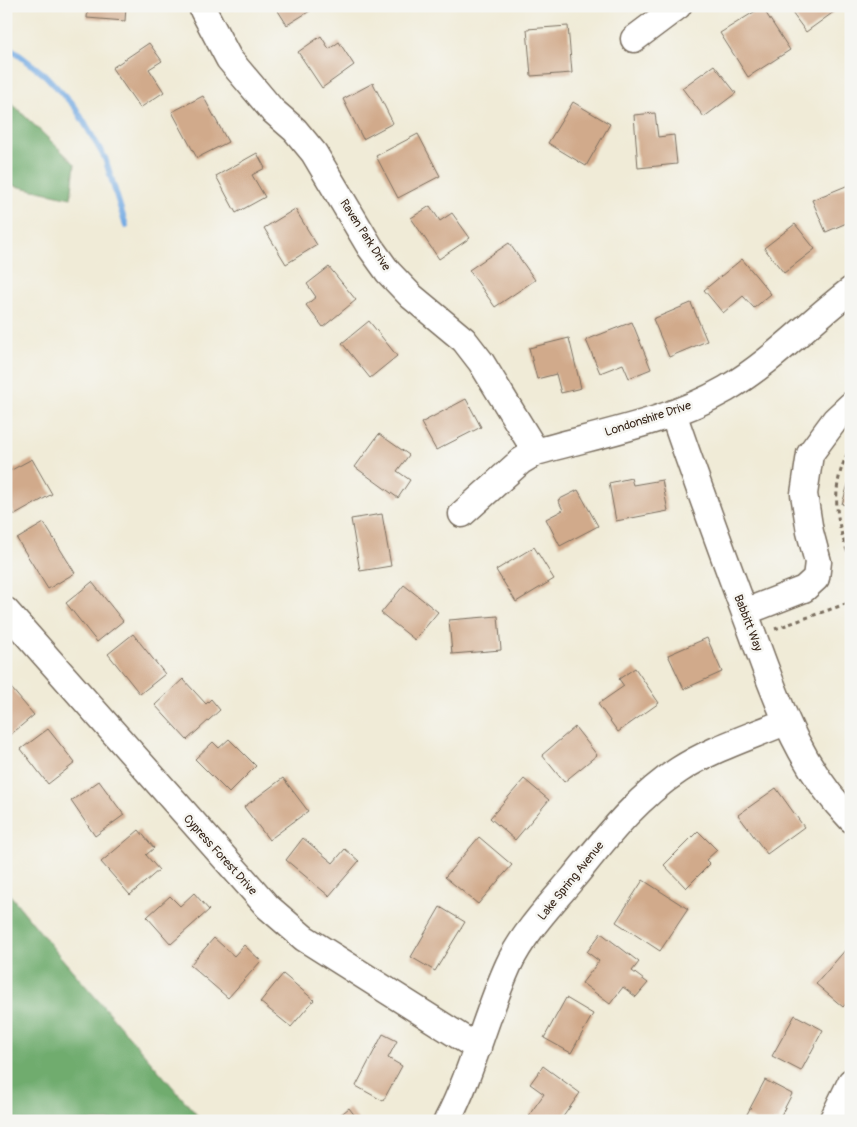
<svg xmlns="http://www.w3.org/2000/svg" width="857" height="1127" viewBox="0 0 857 1127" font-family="Pangolin,sans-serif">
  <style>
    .forest { fill: #6fac6e; stroke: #556b46 }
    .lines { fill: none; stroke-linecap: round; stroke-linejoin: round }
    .stream { stroke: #75abe3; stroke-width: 6 }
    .building { fill: #d1aa8b }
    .minor-casing { stroke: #7a6e5f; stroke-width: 29 }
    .path { stroke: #7a6e5f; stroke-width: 3; stroke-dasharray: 4 4; stroke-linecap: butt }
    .minor { stroke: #fff; stroke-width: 26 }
    .labels { text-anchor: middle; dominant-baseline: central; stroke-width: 5; stroke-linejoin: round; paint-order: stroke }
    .street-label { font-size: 12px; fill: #3b2a1e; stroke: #f6f6f2 }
  </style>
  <rect width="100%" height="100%" fill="#f6f6f2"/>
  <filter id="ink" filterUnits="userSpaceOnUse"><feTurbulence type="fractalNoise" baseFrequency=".02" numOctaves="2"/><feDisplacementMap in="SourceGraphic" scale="10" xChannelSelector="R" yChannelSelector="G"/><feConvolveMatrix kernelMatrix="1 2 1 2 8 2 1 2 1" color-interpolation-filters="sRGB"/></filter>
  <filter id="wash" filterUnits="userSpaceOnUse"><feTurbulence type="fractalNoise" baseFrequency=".0096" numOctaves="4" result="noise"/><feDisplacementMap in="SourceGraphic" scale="20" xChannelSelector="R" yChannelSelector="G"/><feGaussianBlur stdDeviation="1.12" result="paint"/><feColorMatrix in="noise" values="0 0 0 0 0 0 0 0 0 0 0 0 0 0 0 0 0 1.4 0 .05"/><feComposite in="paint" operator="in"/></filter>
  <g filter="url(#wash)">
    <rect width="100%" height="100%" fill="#f0ebd7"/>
    <path class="forest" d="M6 98 75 164 71 198 6 184Z
      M6 890 59 955 202 1121H6Z"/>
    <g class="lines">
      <path class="stream" d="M6 45 45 75 75 107 105 158 126 226"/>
    </g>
    <g id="blocks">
      <path class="building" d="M88 6H126L125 21 87 18Z
        M275 6H318L287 25Z
        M787 6H842L806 32Z
        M762 7 790 50 748 77 720 33Z
        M568 26 572 73 531 76 527 29Z
        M321 36 329 49 339 42 354 65 322 88 298 52Z
        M149 43 162 61 149 69 164 92 140 108 112 68Z
        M714 65 736 93 704 117 682 88Z
        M373 83 393 123 363 139 343 99Z
        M203 96 228 142 197 158 172 112Z
        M573 102 610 124 586 166 548 143Z
        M655 113 658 137 674 135 677 164 638 168 634 115Z
        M418 134 440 176 398 198 376 156Z
        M257 153 265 168 252 175 265 197 236 213 216 176Z
        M851 184V221L826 232 812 200Z
        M430 206 440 221 452 213 470 238 439 259 411 218Z
        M295 209 317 245 286 264 264 228Z
        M795 224 815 249 784 273 764 248Z
        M509 243 535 280 495 307 469 270Z
        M742 259 771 294 754 308 743 296 723 313 704 290Z
        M329 267 356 300 323 327 306 305 316 297 307 284Z
        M691 303 707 341 669 357 653 319Z
        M369 321 397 356 370 378 342 343Z
        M632 322 651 369 629 378 623 364 600 373 586 340Z
        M569 338 581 388 561 393 556 374 537 379 529 348Z
        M466 399 481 427 436 450 421 423Z
        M379 434 409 455 397 471 410 480 398 498 355 467Z
        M32 459 52 494 15 515 6 501V473Z
        M631 478 633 485 662 480 668 511 616 521 609 483Z
        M850 478 851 479V507L842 504Z
        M578 490 598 526 560 546 546 519 563 510 558 500Z
        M382 514 391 566 360 571 351 519Z
        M44 523 75 573 48 589 17 539Z
        M534 547 554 579 516 602 496 570Z
        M92 582 123 621 97 642 66 603Z
        M404 585 438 612 415 640 381 613Z
        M498 616 501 650 452 654 449 620Z
        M133 634 165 674 140 694 108 654Z
        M707 638 722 672 684 689 668 655Z
        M635 668 659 703 618 732 598 704 624 686 619 679Z
        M183 679 206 704 211 699 220 710 187 740 155 705Z
        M6 682 34 715 9 736 6 733Z
        M575 727 597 755 564 782 542 755Z
        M48 729 75 763 48 784 21 749Z
        M229 739 256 766 229 793 195 759 213 742 219 748Z
        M283 778 308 811 269 840 244 807Z
        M524 779 549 800 515 840 490 818Z
        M99 781 124 815 95 836 71 801Z
        M776 788 804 827 767 854 738 815Z
        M139 830 154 848 146 855 159 870 130 895 101 862Z
        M698 831 717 850 706 860 710 864 686 888 664 865Z
        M479 837 512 865 478 904 445 877Z
        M303 838 333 863 345 849 359 861 329 896 286 860Z
        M643 880 688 909 660 951 616 922Z
        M194 893 209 910 171 944 147 917 170 896 180 906Z
        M440 907 465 922 435 971 411 957Z
        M601 933 639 962 632 971 648 983 636 997 623 987 610 1004 582 983 599 961 587 952Z
        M214 938 234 956 244 945 261 961 228 998 190 965Z
        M847 948 851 952V998L843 1007 816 984Z
        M283 974 314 1000 291 1027 260 1002Z
        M566 998 593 1014 571 1053 544 1038Z
        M795 1015 823 1030 801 1071 772 1056Z
        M383 1034 397 1041 388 1058 402 1066 383 1101 356 1086Z
        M543 1066 580 1093 560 1121H536L529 1115 544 1094 530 1084Z
        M765 1080 792 1094 778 1121H755L746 1116Z
        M349 1108 359 1121H333Z"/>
    </g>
  </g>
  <g filter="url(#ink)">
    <use href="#blocks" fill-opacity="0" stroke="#7a6e5f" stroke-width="1"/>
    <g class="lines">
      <defs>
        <path id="minor" d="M203 10 229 59 272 110 295 130 314 153 370 247 388 272 411 296 464 340 481 362 536 452
          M634 39 678 6
          M673 413C696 481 721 548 746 616 774 690 794 761 851 819
          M462 514 521 461 536 452C599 434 669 422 726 389 772 362 809 322 851 290
          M6 611 268 907 304 938 478 1048
          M745 612 804 589 816 578 818 562 810 532 804 494 810 454 835 420 851 405
          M447 1121C473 1071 485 1017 508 966 522 935 551 904 573 878 605 839 636 798 679 770 711 749 750 737 785 722
          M832 1121 851 1082"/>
      </defs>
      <use href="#minor" class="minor-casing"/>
      <path class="path" d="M851 447C829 486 835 521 851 561
        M775 629 851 602"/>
      <use href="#minor" class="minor"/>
    </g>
  </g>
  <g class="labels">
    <g class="street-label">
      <text transform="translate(365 235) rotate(57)">Raven Park Drive</text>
      <text transform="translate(648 419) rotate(-18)">Londonshire Drive</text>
      <text transform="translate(748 623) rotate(69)">Babbitt Way</text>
      <text transform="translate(220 855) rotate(48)">Cypress Forest Drive</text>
      <text transform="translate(571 881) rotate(-51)">Lake Spring Avenue</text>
    </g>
  </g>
  <rect width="857" height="1127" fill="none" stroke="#f6f6f2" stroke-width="25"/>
</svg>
